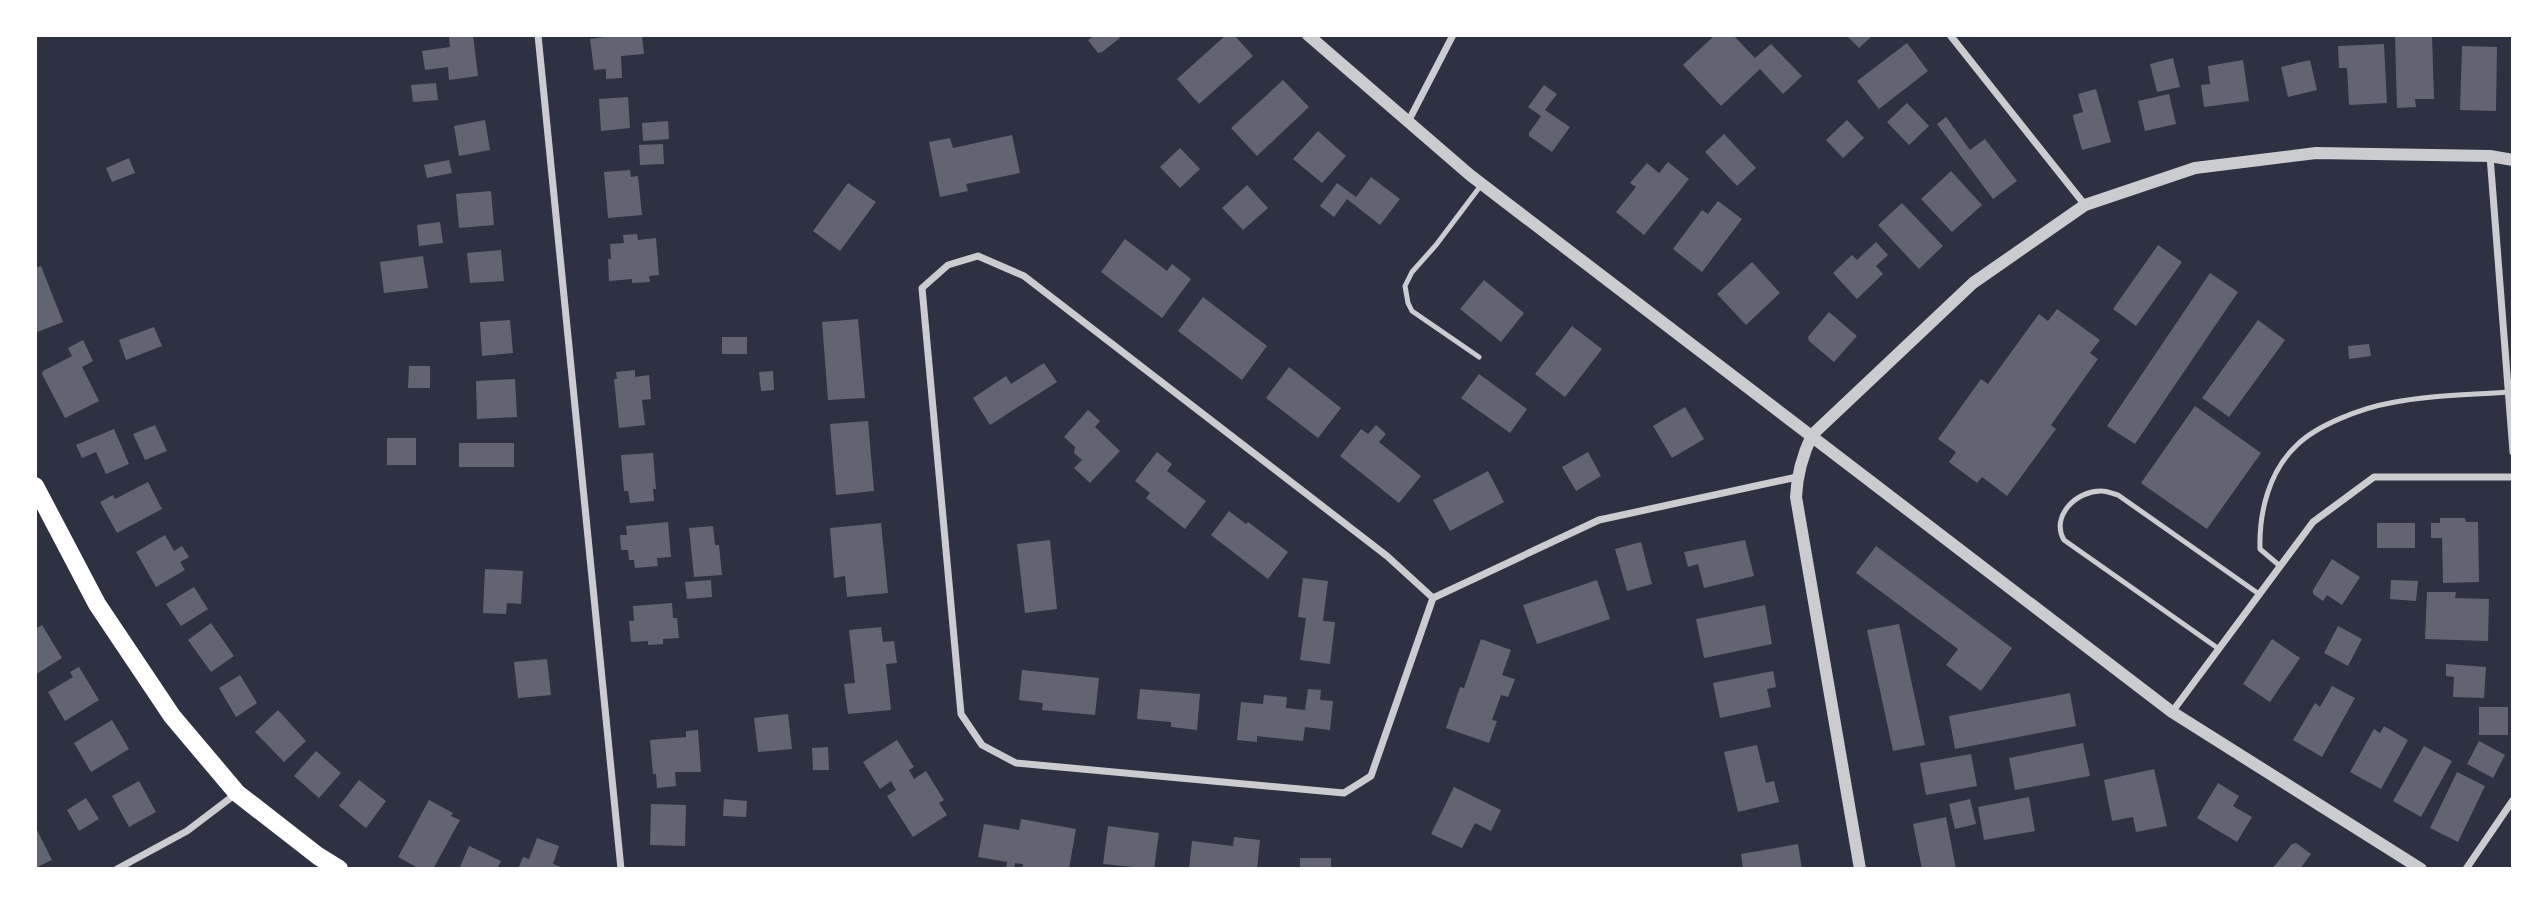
<svg xmlns="http://www.w3.org/2000/svg" width="2548" height="904" viewBox="0 0 2548 904" font-family="Inter,sans-serif">
  <style>
    .building { fill: #626471 }
    .lines { fill: none; stroke-linecap: round; stroke-linejoin: round }
    .service { stroke: #caccd0; stroke-width: 5 }
    .minor { stroke: #caccd0; stroke-width: 7 }
    .tertiary { stroke: #caccd0; stroke-width: 12 }
    .trunk { stroke: #fff; stroke-width: 18 }
  </style>
  <rect width="100%" height="100%" fill="#2d3142"/>
  <path class="building" d="M473 35 478 76 449 80 448 67 425 70 422 51 450 47 449 37Z
    M619 35H642L644 54 621 56 622 78 606 79V69L594 70 590 39Z
    M1095 35H1118L1120 38 1102 52 1098 53 1088 40Z
    M1226 35H1234L1253 56 1199 104 1177 79Z
    M1715 35H1733L1755 58 1771 44 1802 76 1783 94 1760 69 1721 106 1683 65Z
    M1846 35H1873L1859 48Z
    M2432 35 2434 99H2415L2416 107 2397 108 2395 36Z
    M1907 43 1928 71 1879 109 1857 81Z
    M2384 44 2387 103 2349 105 2347 68H2339L2338 46Z
    M2462 46 2497 47 2496 111 2460 110Z
    M2173 58 2180 87 2157 92 2150 64Z
    M2243 60 2249 101 2204 107 2201 85 2210 84 2208 66Z
    M2310 60 2317 90 2288 97 2281 67Z
    M1283 80 1309 107 1257 156 1231 128Z
    M436 83 438 100 413 102 411 85Z
    M1544 85 1557 94 1545 110 1570 127 1552 152 1529 136V133L1541 116 1528 107Z
    M2096 89 2111 142 2082 150 2073 117V115L2083 112 2078 94Z
    M2169 94 2176 124 2145 131 2138 101Z
    M628 97 630 128 601 131 599 99Z
    M1907 103 1929 126 1909 145 1887 122Z
    M1946 117 1970 150 1985 139 2017 181 1993 199 1937 124Z
    M485 120 490 150 459 156 454 126Z
    M1847 120 1864 138 1843 158 1826 140Z
    M668 121 669 139 643 141 642 123Z
    M1318 131 1346 156 1322 183 1293 159Z
    M1724 134 1756 168 1737 186 1705 152Z
    M1012 135 1020 173 966 184 968 191 940 197 929 142 950 138 953 148Z
    M663 144 664 164 640 165 639 145Z
    M1180 148 1200 169 1180 188 1160 167Z
    M129 158 135 173 112 182 106 168Z
    M449 160 452 173 427 178 424 165Z
    M1668 162 1689 179 1644 235 1616 212 1636 187 1630 183 1647 163 1659 173Z
    M630 170 631 177 638 176 642 215 608 218 604 172Z
    M1951 171 1982 205 1952 232 1921 199Z
    M1371 177 1400 199 1380 225 1347 199 1334 217 1320 206 1337 183 1356 197Z
    M848 183 876 202 840 251 813 231Z
    M1247 185 1268 208 1243 230 1222 208Z
    M491 191 494 225 459 228 456 194Z
    M1718 201 1742 219 1702 272 1673 249 1702 210 1708 214Z
    M1902 203 1943 246 1919 269 1878 225Z
    M440 222 443 243 419 246 417 225Z
    M637 234 638 240 656 238 659 275 649 276 650 282 632 283V279L609 281 608 259H611L610 244 624 243 623 235Z
    M1125 239 1167 271 1172 264 1191 279 1162 318 1101 272Z
    M1876 242 1888 255 1876 266 1883 274 1857 299 1833 273 1852 255 1857 260Z
    M2158 245 2182 262 2136 326 2113 309Z
    M501 250 504 281 470 283 467 253Z
    M423 256 428 288 384 293 380 262Z
    M1752 262 1780 293 1746 325 1717 294Z
    M41 266 63 322 35 333V268Z
    M2210 273 2238 292 2135 444 2107 426Z
    M1484 280 1524 313 1501 342 1460 309Z
    M1203 297 1267 346 1242 380 1178 331Z
    M2057 309 2100 340 2090 353 2098 359 2051 425 2056 429 2007 496 1982 477 1977 483 1949 462 1956 452 1938 439 1981 379 1988 384 2039 314 2048 321Z
    M1829 312 1857 336 1834 362 1809 341 1808 337Z
    M858 319 865 398 828 400 822 322Z
    M510 320 513 353 482 356 480 322Z
    M2258 320 2285 340 2229 417 2202 398Z
    M1572 326 1602 349 1565 397 1535 374Z
    M154 327 162 346 126 360 119 340Z
    M722 337H747V354H722Z
    M83 340 93 361 82 367 99 401 65 418 42 374 43 371 72 356 68 348Z
    M2369 344 2371 356 2349 359 2348 346Z
    M1044 363 1057 382 990 425 973 398 1006 376 1011 384Z
    M409 366H430V388H408Z
    M1289 367 1341 408 1318 438 1266 398Z
    M635 370V377L649 375 651 399 642 400 645 425 619 428 614 379H617L616 372Z
    M773 371 774 390 761 391 759 372Z
    M1479 374 1527 409 1510 433 1461 398Z
    M515 379 517 417 477 419 476 381Z
    M2195 406 2261 453 2207 529 2141 483Z
    M1685 407 1704 439 1672 458 1653 426Z
    M1088 410 1100 421 1095 427 1120 451 1090 483 1074 468 1082 460 1074 453 1075 447 1064 437Z
    M868 421 874 491 836 495 830 424Z
    M155 425 167 451 145 460 133 434Z
    M1376 425 1386 434 1379 442 1421 476 1399 503 1340 456 1361 429 1368 434Z
    M114 429 129 464 106 474 96 452 82 458 76 445Z
    M387 438H416V465H387Z
    M459 443H514V467H459Z
    M1157 452 1172 464 1167 471 1206 501 1185 529 1146 498 1150 493 1135 481Z
    M1588 452 1601 476 1576 491 1562 467Z
    M653 453 656 489H653L654 501 630 503 628 491H624L621 455Z
    M1488 471 1504 502 1450 531 1433 500Z
    M148 482 162 509 117 533 100 502 113 495 115 499Z
    M1229 511 1246 524 1248 522 1288 552 1268 579 1211 535Z
    M2440 518H2465L2466 522H2478L2479 582 2443 583 2442 538H2431V523H2440Z
    M668 522 671 557 657 558 658 566 635 568 634 560H629L628 550H621L620 535H627L626 526Z
    M881 523 888 593 847 597 845 576 834 578 830 528Z
    M2377 523H2415V548H2377Z
    M713 526 715 545H719L722 575 694 577 689 528Z
    M165 535 174 551 182 546 189 557 180 562 185 570 156 587 136 552Z
    M1050 540 1057 609 1025 613 1017 544Z
    M1745 540 1754 576 1704 588 1698 564 1688 567 1684 552Z
    M1641 542 1652 584 1627 591 1615 549Z
    M1876 546 2012 648 1981 691 1946 665 1958 649 1856 573Z
    M2332 559 2360 577 2342 605 2327 595 2323 601 2313 594V590Z
    M485 569 523 571 521 604 507 603 506 614 483 613Z
    M1303 578 1328 581 1323 621 1335 622 1330 664 1300 660 1306 618 1298 617Z
    M711 580 712 597 687 599 685 582Z
    M1597 580 1610 619 1537 644 1523 605Z
    M2391 580 2418 581 2416 601 2390 599Z
    M194 587 208 609 181 626 166 604Z
    M2427 592H2456L2455 598 2489 599 2488 641 2425 639Z
    M672 603 673 618H677L679 638 663 639V644L648 645V641L631 642 629 621H634L633 606Z
    M1765 605 1772 644 1704 658 1696 619Z
    M211 623 234 656 211 672 188 640Z
    M1899 624 1925 745 1893 751 1867 630Z
    M42 625 62 658 35 675V629Z
    M2338 626 2362 639 2348 666 2324 653Z
    M881 627 883 642 894 641 897 663 886 664 891 710 848 714 844 684 855 683 849 630Z
    M1481 639 1511 650 1502 675 1515 679 1508 697 1501 695 1492 720 1497 721 1489 743 1446 728 1460 687 1464 688Z
    M2272 639 2300 658 2270 702 2243 684Z
    M547 659 551 695 518 698 514 662Z
    M2446 664 2486 667 2484 698 2453 697 2454 677 2446 676Z
    M79 667 99 700 65 721 48 692 73 677 70 672Z
    M1022 670 1099 678 1095 715 1042 710 1043 703 1019 700Z
    M1773 671 1776 687 1767 689 1771 707 1720 718 1713 683Z
    M240 675 257 703 236 717 219 688Z
    M2332 686 2355 698 2322 757 2293 740 2315 703 2320 707Z
    M1140 689 1200 694 1197 730 1171 727V722L1137 719Z
    M1308 689 1321 690 1320 700 1333 701 1330 730 1305 727 1303 741 1257 736V742L1237 740 1241 702 1263 704 1264 695 1287 697 1286 708 1305 710Z
    M2070 693 2076 726 1955 749 1949 716Z
    M2479 707H2508V735H2479Z
    M278 710 306 741 284 762 255 732Z
    M788 714 792 749 758 752 754 718Z
    M112 720 129 749 91 772 74 743Z
    M2384 726 2408 740 2381 789 2350 772 2374 729 2380 733Z
    M698 730 701 772H675L676 786 657 788 656 774H653L650 740 686 737V731Z
    M897 740 914 767 909 770 914 779 926 771 944 800 939 803 947 815 913 837 887 796 896 790 891 781 880 789 863 762Z
    M2479 741 2505 755 2493 778 2467 764Z
    M2083 743 2090 776 2015 790 2009 758Z
    M1757 745 1766 783 1774 781 1779 802 1738 812 1724 752Z
    M2424 746 2452 761 2421 817 2393 801Z
    M828 747 829 770H813L812 748Z
    M316 751 341 773 319 798 294 776Z
    M1971 754 1977 786 1926 795 1920 763Z
    M2154 769 2167 826 2136 832 2133 817 2112 821 2104 780Z
    M2457 772 2485 786 2458 842 2430 828Z
    M359 780 386 801 366 828 339 806Z
    M139 781 156 812 129 827 112 796Z
    M2218 783 2239 796 2233 806 2252 817 2237 842 2197 818Z
    M1454 787 1501 810 1491 831 1475 823 1462 848 1431 834Z
    M2029 797 2035 831 1984 840 1978 807Z
    M86 798 99 819 79 831 67 810Z
    M724 799 747 801 746 817 723 816Z
    M1970 799 1976 824 1955 829 1949 804Z
    M429 800 453 813 451 816 460 820 433 869H420L398 857Z
    M651 804 686 805 685 846 650 845Z
    M1946 817 1956 869H1922L1913 824Z
    M1021 819 1076 829 1069 869H1022L1023 864 1015 863 1014 869H1006L1007 862 978 857 984 824 1019 830Z
    M35 826 52 860 35 868Z
    M1108 826 1159 833 1154 869 1103 864Z
    M1234 837 1260 840 1257 869H1189L1192 841 1233 846Z
    M537 838 559 846 553 864 567 869H518L523 857 529 859Z
    M2296 843 2311 854 2300 869H2272L2292 844Z
    M1798 844 1802 869H1743L1741 854Z
    M469 846 501 861 497 869H459Z
    M1300 858H1331V869H1300Z"/>
  <g class="lines">
    <path class="service" d="M1479 357 1412 311 1408 303 1405 286 1412 272 1436 245 1482 184
      M2280 566 2260 549C2259 512 2269 471 2297 445 2317 425 2362 408 2390 403 2428 395 2469 395 2508 392
      M2219 649 2064 540C2050 516 2077 490 2102 491 2107 491 2113 494 2118 495L2259 594"/>
    <path class="minor" d="M538 35 621 869
      M1950 35 2085 205
      M1408 122 1453 35
      M2490 156 2513 452
      M978 256 1024 276 1387 556 1433 598 1371 776 1344 793 1016 763 982 745 961 714 922 288 948 265Z
      M1433 598 1599 520 1797 477
      M2172 712 2313 522 2374 477H2513
      M117 869 187 831 237 793
      M2466 869 2513 800"/>
    <path class="tertiary" d="M1308 35 1470 175 2172 712 2421 869
      M1860 869 1796 497C1797 474 1802 456 1812 435L1973 283 2085 205 2195 168 2316 153 2490 156 2513 160"/>
    <path class="trunk" d="M35 486 97 604 172 716 237 793 318 856 339 869"/>
  </g>
  <rect width="2548" height="904" fill="none" stroke="#ffffff" stroke-width="74"/>
</svg>
